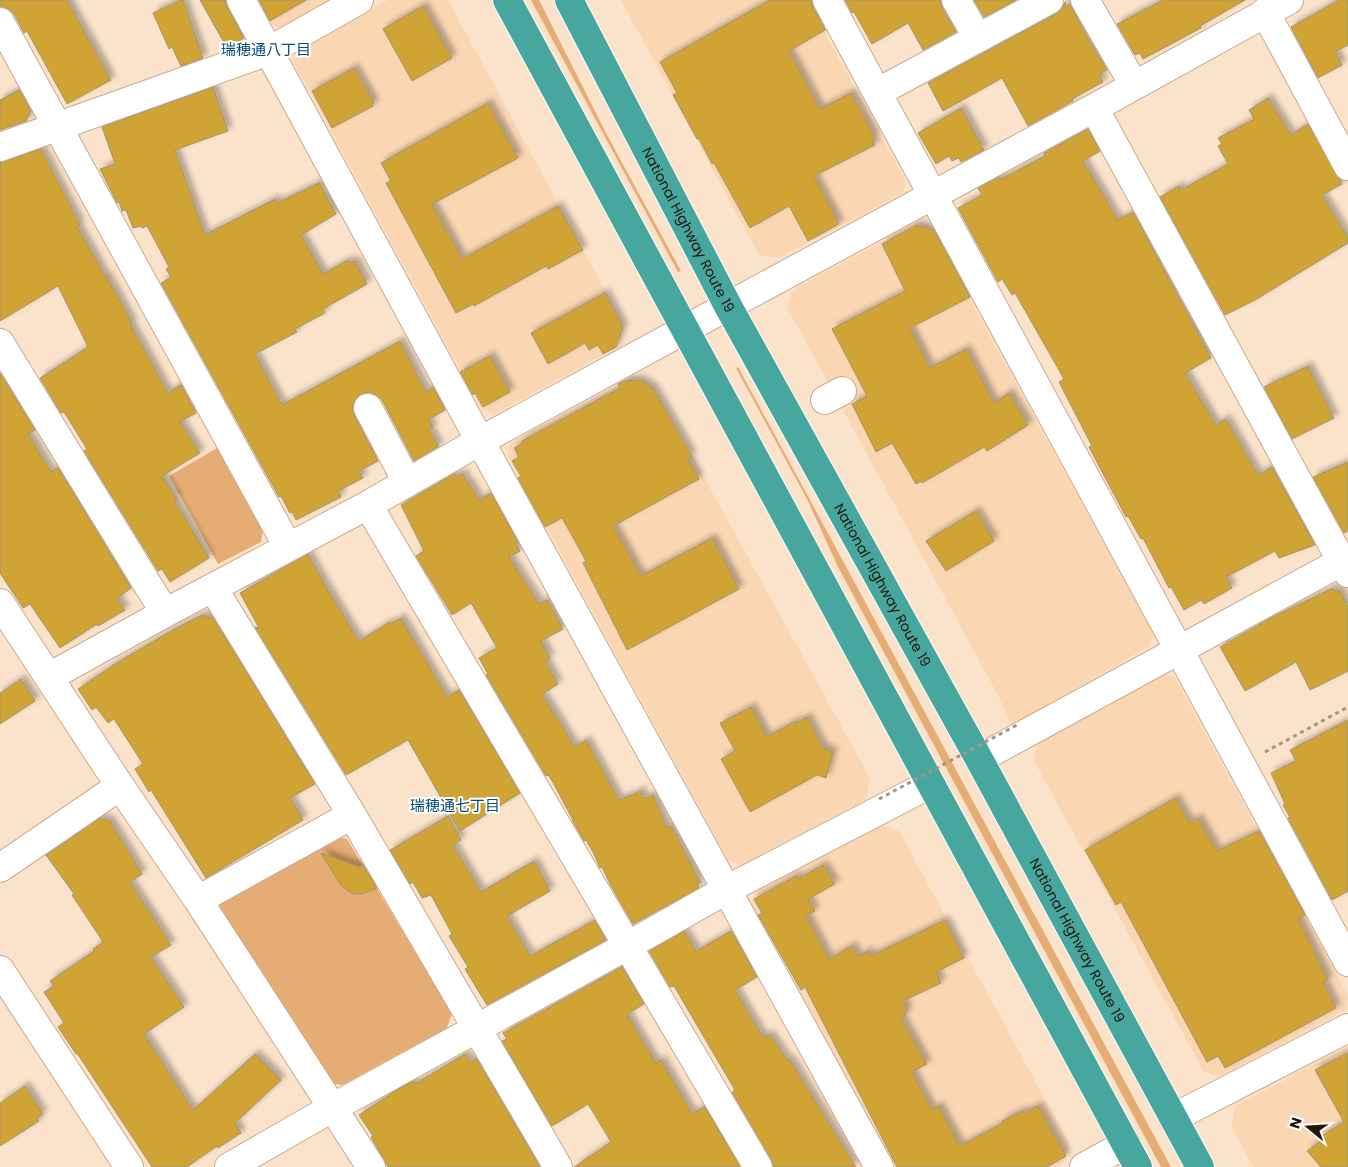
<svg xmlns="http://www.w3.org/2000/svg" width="1348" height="1167" viewBox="0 0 1348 1167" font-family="Poppins,'Noto Sans JP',sans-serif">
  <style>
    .built { fill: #fad6b3 }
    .green { fill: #e5ac73 }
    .building { fill: #cfa436; stroke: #a29370; filter: url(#shadow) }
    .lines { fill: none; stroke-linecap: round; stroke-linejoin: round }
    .minor-casing { stroke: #c8ab8f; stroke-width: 30 }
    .highway-casing { stroke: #fff; stroke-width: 30 }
    .path { stroke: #a89582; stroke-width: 3; stroke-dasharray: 4 4; stroke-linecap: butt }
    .minor { stroke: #fff; stroke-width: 28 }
    .highway { stroke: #47a79e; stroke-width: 28 }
    .path-bridge { stroke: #a89582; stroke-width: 3; stroke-dasharray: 4 4; stroke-linecap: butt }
    .labels { text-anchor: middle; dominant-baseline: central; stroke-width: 4; stroke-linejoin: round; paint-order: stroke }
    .street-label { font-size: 14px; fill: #20160b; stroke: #fff }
    .neighbourhood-label { font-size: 15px; fill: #084c7b; stroke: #fff }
  </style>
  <defs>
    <filter id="shadow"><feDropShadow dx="4.5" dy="-4.5" stdDeviation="2.5" flood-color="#0004"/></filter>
  </defs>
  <rect width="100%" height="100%" fill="#fbe3cb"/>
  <path class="built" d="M258 0H338L285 29 272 25Z
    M388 0H448L624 325 618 347 494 414 482 410 294 63 300 48Z
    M621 0H807L906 182 903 193 779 258 759 255Z
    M919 221 929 225 1154 635 1148 647 1011 726 999 697 787 307 793 290Z
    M635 376 653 385 870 778 866 800 741 865 728 860 507 455 511 442Z
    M1165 673 1175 678 1348 995 1347 1010 1219 1077 1204 1072 1033 759 1039 741Z
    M881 825 899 831 1070 1145 1064 1162 1055 1167H895L751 902 756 892Z
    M1348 1046V1167H1253L1232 1127 1235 1106Z"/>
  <path class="green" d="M531 0H539L607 135 681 271 678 272Z
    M738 367 1171 1167H1161L838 567 807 499 736 368Z
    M217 448 263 531 261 542 218 564 169 476Z
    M335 837 347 839 452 1013 447 1028 342 1085 330 1083 218 913 220 902Z"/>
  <path class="building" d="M0 0H67L111 80 67 104 27 31 24 33 14 14 8 9 0 6Z
    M181 0H183L203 58 181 66 172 47 169 49 153 13Z
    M200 0H225L227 7 244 38 227 48Z
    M259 0H306L270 21Z
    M770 0H811L813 7 825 30 789 51 820 109 851 93 875 137 872 139 875 145 814 176 839 224 808 241 789 206 750 228 714 163 712 164 699 139H697L673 95 677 93 660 62Z
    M845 0H940L942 8 956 32 923 50 908 23 872 44 854 12 852 13Z
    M974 0H1016L984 17Z
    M1163 0H1245L1200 26 1201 28 1143 59 1140 53 1135 55 1117 24Z
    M1339 0H1348V45L1335 52 1342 65 1318 78 1291 27Z
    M1065 2 1066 6 1070 4 1088 39 1107 70 1099 74 1103 82 1072 99 1073 101 1028 126 1002 78 943 111 928 83 1056 14 1062 9Z
    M423 6 452 58 412 81 383 29Z
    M354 68 374 103 372 104 373 106 332 128 312 91Z
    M213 87 228 131 175 150 205 235 275 199 277 203 319 183 336 214 301 235 323 274 348 260 350 263 355 261 367 284 323 309 325 313 295 329 297 332 255 354 282 405 400 341 426 392 433 387 445 410 428 420 433 427 429 430 439 446 414 461 382 400 376 395 369 392 360 394 355 400 352 408 354 415 378 461 359 471 363 478 338 491 341 497 296 520 292 512 290 513 281 496 279 497 161 283 171 277 166 269 169 267 147 226 142 228 141 226 133 228 126 210 122 211 119 202 117 203 100 169 115 164 102 127Z
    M19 90 31 111 26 121 0 130V100Z
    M1268 98 1291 135 1308 124 1342 184 1322 195 1348 238V243L1255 300 1225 315 1160 197 1179 186 1181 190 1228 164 1218 146 1222 144 1218 138 1254 119 1249 110Z
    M488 103 518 158 432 204 462 259 558 206 583 250 548 269 546 266 474 306 473 304 456 313 386 183 391 181 381 163Z
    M961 108 984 150 961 162 959 158 952 161 949 156 936 164 918 133Z
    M1088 129 1100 151 1083 161 1118 220 1133 212 1211 358 1185 373 1216 425 1226 419 1258 475 1272 467 1315 545 1279 558 1275 551 1226 577 1232 588 1204 604 1201 600 1184 610 1171 587 1169 588 1143 538 1141 539 1128 516 1126 517 1089 447 1092 446 1059 382 1064 379 1015 293 1012 295 1002 279 998 282 958 208 982 195 978 188 999 177 1001 179 1045 156 1044 153Z
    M41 149 80 225 77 226 100 267 104 276 106 275 132 323 130 324 168 393 181 385 196 413 180 422 200 453 162 476 177 499 174 500 209 558 170 582 162 569 158 571 84 451 87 449 64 412 61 413 40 378 88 347 58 286 0 321V163Z
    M917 225 934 230 970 297 910 328 930 368 966 349 994 403 1009 393 1028 425 987 451 984 447 922 483V481L916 484 892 443 876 452 852 404 867 396 832 329 905 291 882 244Z
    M605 293 623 327 616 347 603 354 598 345 589 350 585 343 548 364 531 333Z
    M490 356 510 392 483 407 475 393 473 395 460 372Z
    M1308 366 1334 418 1292 439 1264 387Z
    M0 373 35 430 28 434 51 472 58 468 131 588 117 598 125 610 98 626 97 624 60 648 30 604 23 608 0 573Z
    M641 380 653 388 692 456 688 459 699 479 613 526 641 576 712 538 739 589 627 650 583 563 586 561 562 518 545 527 518 478 521 476 512 461 519 457 514 448 523 443 522 441 620 388 618 384 624 381Z
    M1348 462V531L1344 533 1313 477Z
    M454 474 456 476 463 474 468 484 469 483 479 500 491 493 518 542 515 543 520 551 509 557 539 604 547 600 563 629 541 641 550 658 545 661 558 684 542 694 575 747 586 740 619 800 641 791 644 799 653 795 667 828 671 826 700 882 697 883 699 888 633 924 611 886 602 867 600 868 593 852 586 840 584 841 572 820H573L551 779 548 775 546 776 486 675 488 674 479 658 497 648 471 603 452 615 416 556 424 551 401 505Z
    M976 511 994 541 946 571 926 541Z
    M308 554 326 587 359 641 390 622V624L401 618 447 697 459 690 520 793 460 831 408 740 346 775 255 627 259 628 240 593Z
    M1331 589 1341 592 1348 607V671L1310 690 1296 662 1245 691 1220 647 1273 617Z
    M202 615 213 618 315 784 290 798 303 820 206 878 151 790 149 792 135 769 143 764 114 719 108 723 96 707 92 710 78 689 115 664 171 631Z
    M21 679 35 701 0 724V693Z
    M751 707 767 737 796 721 797 723 807 717 823 748 833 752 826 778 817 775 750 812 721 759 735 751 720 723Z
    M1348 720V891L1332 900 1288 818 1290 817 1283 805 1285 804 1271 773 1296 761 1290 750Z
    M1175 798 1190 823 1198 818 1217 851 1259 831 1305 915 1298 918 1328 980 1323 982 1336 1008 1225 1068 1218 1056 1207 1062 1121 902 1116 905 1085 850Z
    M448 816 461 840 453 845 481 892 534 861 550 891 507 916 530 956 595 920 606 940 487 1005 465 969 468 967 449 936 452 934 431 895 422 898 413 882 410 884 390 850Z
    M100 818 110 821 142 874 130 882 171 945 151 957 184 1007 144 1034 193 1110 255 1054 281 1080 235 1123 241 1133 218 1148 217 1146 187 1167H152L77 1053 76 1054 58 1027 64 1023 44 992 54 986 50 981 94 951 93 949 103 942 72 895 74 894 46 855Z
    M321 853 359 867 363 865 377 888 362 894H354L347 890 340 884Z
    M823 865 835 884 808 899 815 911 806 916 829 959 852 946 858 957 868 951 871 956 945 920 964 958 936 972 941 983 903 1001 908 1010 904 1012 906 1015 901 1018 927 1064 912 1072 932 1110 939 1106 960 1146 1003 1123 1002 1121 1022 1111 1023 1113 1038 1106 1066 1156 1047 1167H897L805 987 801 990 758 915 762 913 754 899 796 876 798 879Z
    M684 931 696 951 731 931 757 977 735 990 763 1037 770 1035 788 1061 790 1060 856 1167H774L771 1159 732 1092 735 1090 674 986 670 987 649 951Z
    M622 967 644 1004 627 1014 656 1063 661 1060 692 1113 705 1107 740 1167H574L611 1142 588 1104 552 1126 502 1041 507 1039 503 1033Z
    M1348 1053V1167H1321L1307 1151 1322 1140 1320 1137 1344 1122 1315 1070Z
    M465 1054 470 1062 476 1058 540 1167H388L371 1137 373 1136 359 1115 395 1091 413 1081 415 1084Z
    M25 1086 43 1114 37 1118 39 1121 0 1146V1103Z"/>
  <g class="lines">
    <defs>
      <path id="minor" d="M241 0 480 441 879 1167
        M827 0 1348 962
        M956 0 978 38
        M1085 0 1134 85
        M1265 12 1348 166
        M0 22 288 547
        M878 92 1049 0
        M1094 108 1348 573
        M0 147 269 51 359 0
        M0 343 165 613
        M825 400 842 391
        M368 408 407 482
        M368 505 758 1167
        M213 588 352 815 558 1167
        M0 603 120 786 198 900 371 1167
        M49 677 165 613 368 505 480 441 728 306 1094 108 1289 0
        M979 759 1348 558
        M0 868 120 786
        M198 900 352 815
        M0 970 129 1167
        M1173 1118 1348 1028
        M229 1167 332 1108 627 946 726 890 930 784
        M1084 1167 1126 1144"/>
      <g id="highway">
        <path d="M507 0 1138 1167"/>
        <path id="s1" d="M569 0 728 306 979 759 1200 1167"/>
      </g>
    </defs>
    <use href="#minor" class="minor-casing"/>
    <use href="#highway" class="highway-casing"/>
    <path class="path" d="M1265 752 1348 707"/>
    <use href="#minor" class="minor"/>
    <use href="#highway" class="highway"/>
    <path class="path-bridge" d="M879 799 1017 725"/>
  </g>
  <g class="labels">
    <g class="street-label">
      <text stroke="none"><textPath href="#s1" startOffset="259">National Highway Route 19</textPath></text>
      <text stroke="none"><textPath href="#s1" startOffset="664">National Highway Route 19</textPath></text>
      <text stroke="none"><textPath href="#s1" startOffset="1069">National Highway Route 19</textPath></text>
    </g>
    <g class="neighbourhood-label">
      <text x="266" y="49">瑞穂通八丁目</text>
      <text x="455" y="805">瑞穂通七丁目</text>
    </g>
  </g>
  <g transform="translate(1308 1127) rotate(288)" stroke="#ffffff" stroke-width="4" paint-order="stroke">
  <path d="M0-4L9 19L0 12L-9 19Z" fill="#20160b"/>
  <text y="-8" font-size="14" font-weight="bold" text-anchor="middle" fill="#20160b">N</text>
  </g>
</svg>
